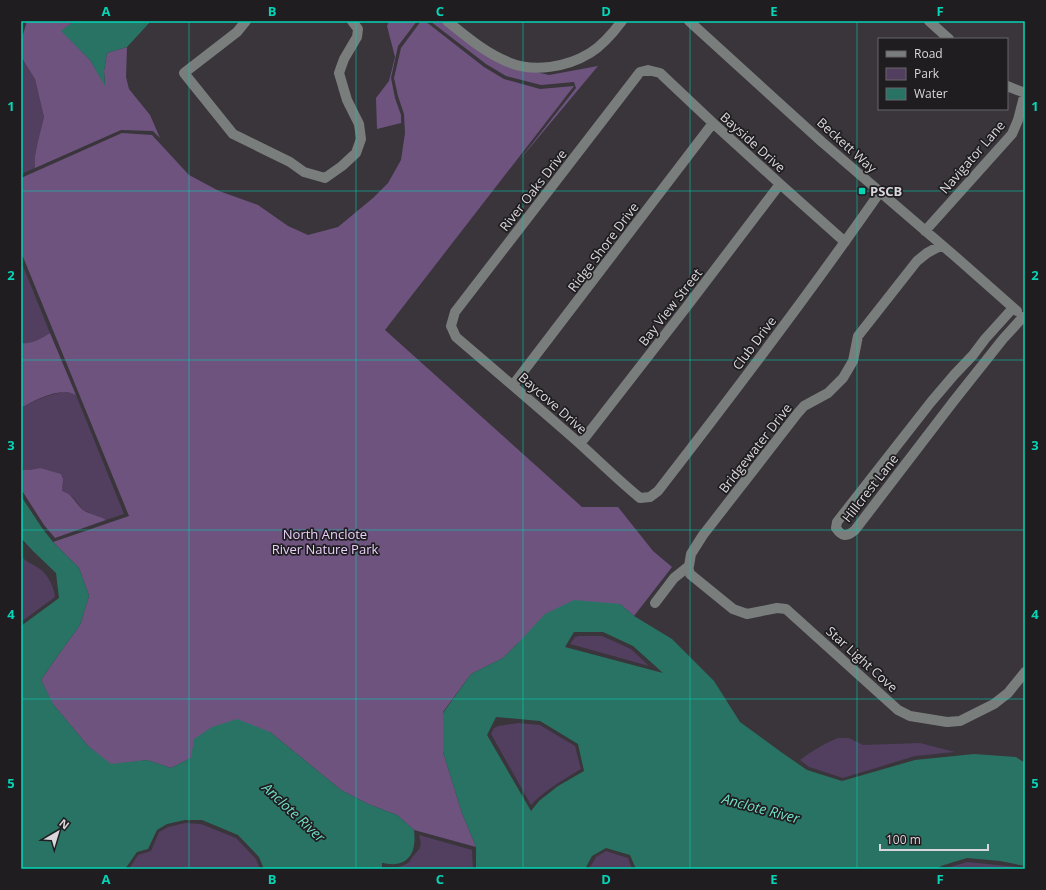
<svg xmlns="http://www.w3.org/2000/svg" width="1046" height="890" viewBox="0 0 1046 890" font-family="'Open Sans',sans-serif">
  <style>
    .green { fill: #523e5f }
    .forest { fill: #6e537f }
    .water { fill: #297364; fill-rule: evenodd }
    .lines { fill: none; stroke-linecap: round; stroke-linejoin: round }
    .minor { stroke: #797d7c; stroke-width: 10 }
    .grid { fill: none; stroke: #05d5b6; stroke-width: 1; stroke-opacity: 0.55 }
    .poi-dot { fill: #05d5b6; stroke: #1f1d20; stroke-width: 1.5 }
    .labels { text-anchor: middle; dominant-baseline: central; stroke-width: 3.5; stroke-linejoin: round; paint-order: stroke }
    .street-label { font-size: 13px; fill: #d9d7db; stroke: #1f1d20 }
    .poi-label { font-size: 13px; font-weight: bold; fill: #d9d7db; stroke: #1f1d20; text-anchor: start }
    .park-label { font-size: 13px; fill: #e9d0fa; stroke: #1f1d20 }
    .water-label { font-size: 14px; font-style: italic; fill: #71ddc5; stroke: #1f1d20 }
    .neatline { fill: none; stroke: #05d5b6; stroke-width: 1.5 }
    .grid-label { font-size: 13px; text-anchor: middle; font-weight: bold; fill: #05d5b6 }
  </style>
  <rect width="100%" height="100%" fill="#39353b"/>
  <path class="green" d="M21 49 23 60 35 79 44 117 38 141 35 156V168L21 174Z
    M21 261 50 333C40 339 33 344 21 343Z
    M68 391 76 395 124 514 106 520 83 510 73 497 61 491 63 485 40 468 29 470H21V408C36 399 51 394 68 391Z
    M21 556C26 562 33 564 40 569 48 575 54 587 55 597L21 622Z
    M579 636H602L631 649 649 666 570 644 575 637Z
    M518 723 540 725 575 746 581 769C563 780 545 790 531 805L491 734 494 728 498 726Z
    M838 738H849L863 745 920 743 955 752 915 756 843 778 809 767 800 760C812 751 823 744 838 738Z
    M185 823 201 824 236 838 256 859 260 869H129L138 855 151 851 159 832 168 827Z
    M419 835 472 850 473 869H385V868C392 867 401 868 408 863 410 862 411 858 414 855 421 848 422 845 419 835Z
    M606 851 628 858 632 869H589L596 857Z
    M967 862 1018 867 1019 869H943Z"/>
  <path class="forest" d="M27 21H74L62 31 90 60 105 85 104 71 107 53 127 47 126 77 129 89 150 115 160 138 153 131 121 130 35 168V156L38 141 44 117 35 79 23 60 21 49V41Z
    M389 21H417L398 46 391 78 395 98 401 115V123L377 129 376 98 389 81 395 57 387 26Z
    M421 21H425L484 67 504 79 540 89 574 86 385 330 582 507H618L653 551 672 567 634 616 620 604 518 643 503 658 471 674 443 712V752L462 813 476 847 414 830 397 815 368 804 341 790 270 732 191 758 171 768 147 760 111 765 88 746 52 703 41 680 54 661 80 625 89 596 79 568 53 542 129 516 21 252V178L122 133 152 135 189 175 219 191 258 205 288 226 308 235 338 227 373 198 388 183 401 160 405 133 404 114 398 96 394 78 401 48Z
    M430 21H441L474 47 536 72 549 75 598 66 517 163 576 88 574 82 541 85 506 76 486 64Z
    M50 333 76 395C73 394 70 392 67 392 53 391 32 401 21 408V343C33 344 40 339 50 333Z
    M40 468 61 474 63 479 62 491C73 494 75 503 83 510 89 514 100 516 106 520L55 538 44 525 21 489V470H29Z"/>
  <path class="water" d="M74 21H151L127 47 107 53 104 71 105 86 90 60 61 31Z
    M21 496 42 528 53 542 79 568 89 596 80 625 54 661 41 680 53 704 88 746 111 764 147 760 171 768 191 758 194 739 212 727 237 719 270 732 341 790 368 804 397 815 414 830C416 846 413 862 395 864 391 865 386 863 382 863V869H264L259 857 238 835 202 820H185L167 824 157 830 148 849 137 852 125 869H21V792L22 790V725L21 723V626L59 598 56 573 33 551 21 538Z
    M574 600 620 604 634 616 672 639 714 681 740 722 781 752 807 770 842 781 915 760 974 754 1016 757 1025 763V866L1000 861 967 858 944 865 935 869H636L630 855 606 848 592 856 585 869H476V847L462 813 443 752V713L471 674 503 658 518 643 545 614ZM574 632H603L633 646 663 673 565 647ZM496 717 540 721 578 744 584 771 558 786 539 801 531 811 487 735Z"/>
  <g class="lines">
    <path class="minor" d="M246 21 237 32 184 73 233 134 290 162 304 172 325 178 342 166 356 153 361 139 359 124 347 100 339 73 344 59 357 37 358 29 352 21
      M447 21C466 36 485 53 508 62 534 73 567 67 590 53 603 45 613 33 622 21
      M689 21 822 142 957 258 1017 311
      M929 21 949 39
      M925 231 1012 134 1018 120 1025 93 1007 86
      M845 242 780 184 713 123 660 73 648 70 640 72 455 312 451 326 456 337C497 372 538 407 579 443 599 461 619 481 640 498L650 497 658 491C734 393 809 294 880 192
      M1013 308 985 339 973 355 954 375 931 402 837 522 836 528C842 537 847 537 855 530L953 402 1003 339 1023 317
      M513 385 713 123
      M580 444 688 305 780 184
      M688 567 690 574 733 609 747 614 777 608 786 609 898 710 910 716 947 722 960 721 994 704 1008 693 1025 672
      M655 603 674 578 689 566 691 554 703 535 797 414 804 406 828 393 843 378 853 361 858 336 917 261 927 253 942 245"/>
  </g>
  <path class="grid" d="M189 21V869M356 21V869M523 21V869M690 21V869M857 21V869M21 191H1025M21 360H1025M21 530H1025M21 699H1025"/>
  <rect class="poi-dot" x="858" y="187" width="8" height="8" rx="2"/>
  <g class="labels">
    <g class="street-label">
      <text transform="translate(753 142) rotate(42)">Bayside Drive</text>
      <text transform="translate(847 145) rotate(42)">Beckett Way</text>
      <text transform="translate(972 157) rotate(-49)">Navigator Lane</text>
      <text transform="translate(533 190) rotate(-52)">River Oaks Drive</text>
      <text transform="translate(603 247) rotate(-53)">Ridge Shore Drive</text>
      <text transform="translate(670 307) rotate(-52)">Bay View Street</text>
      <text transform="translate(754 343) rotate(-53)">Club Drive</text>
      <text transform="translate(553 403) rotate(41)">Baycove Drive</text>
      <text transform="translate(755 448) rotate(-52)">Bridgewater Drive</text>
      <text transform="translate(870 488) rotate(-52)">Hillcrest Lane</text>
      <text transform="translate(862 659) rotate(42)">Star Light Cove</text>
    </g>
    <g class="poi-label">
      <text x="870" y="191">PSCB</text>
    </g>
    <g class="park-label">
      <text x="325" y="534">North Anclote<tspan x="325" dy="15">River Nature Park</tspan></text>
    </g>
    <g class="water-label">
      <text transform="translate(761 808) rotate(15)">Anclote River</text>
      <text transform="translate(294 812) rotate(43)">Anclote River</text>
    </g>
  </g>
  <rect width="1046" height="890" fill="none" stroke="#1f1d20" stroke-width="44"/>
  <rect x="878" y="38" width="130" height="72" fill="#1f1d20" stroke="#69676b"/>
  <rect x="886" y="51" width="20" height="6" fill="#797d7c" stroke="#69676b"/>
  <text x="914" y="58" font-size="12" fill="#d9d7db">Road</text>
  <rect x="886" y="68" width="20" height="12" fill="#523e5f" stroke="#69676b"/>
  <text x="914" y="78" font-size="12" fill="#d9d7db">Park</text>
  <rect x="886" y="88" width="20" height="12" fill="#297364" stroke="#69676b"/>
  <text x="914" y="98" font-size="12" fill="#d9d7db">Water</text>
  <g transform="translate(58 832) rotate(38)" stroke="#1f1d20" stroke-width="3" paint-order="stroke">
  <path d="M0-3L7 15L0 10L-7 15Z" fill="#d9d7db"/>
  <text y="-6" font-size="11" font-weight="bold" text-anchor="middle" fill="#d9d7db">N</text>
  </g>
  <path d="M880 844v6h108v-6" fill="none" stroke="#d9d7db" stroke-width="2"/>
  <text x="886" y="844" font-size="12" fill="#d9d7db" stroke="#1f1d20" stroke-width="3" paint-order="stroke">100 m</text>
  <rect x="22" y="22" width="1002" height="846" class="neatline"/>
  <g class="grid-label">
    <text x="106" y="16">A</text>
    <text x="272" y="16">B</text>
    <text x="440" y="16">C</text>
    <text x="606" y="16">D</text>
    <text x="774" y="16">E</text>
    <text x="940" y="16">F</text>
    <text x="11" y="111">1</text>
    <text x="1035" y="111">1</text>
    <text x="11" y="280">2</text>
    <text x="1035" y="280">2</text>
    <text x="11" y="450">3</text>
    <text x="1035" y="450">3</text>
    <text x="11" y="619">4</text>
    <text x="1035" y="619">4</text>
    <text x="11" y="788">5</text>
    <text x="1035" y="788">5</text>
    <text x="106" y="884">A</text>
    <text x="272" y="884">B</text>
    <text x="440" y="884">C</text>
    <text x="606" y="884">D</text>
    <text x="774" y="884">E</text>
    <text x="940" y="884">F</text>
  </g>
</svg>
